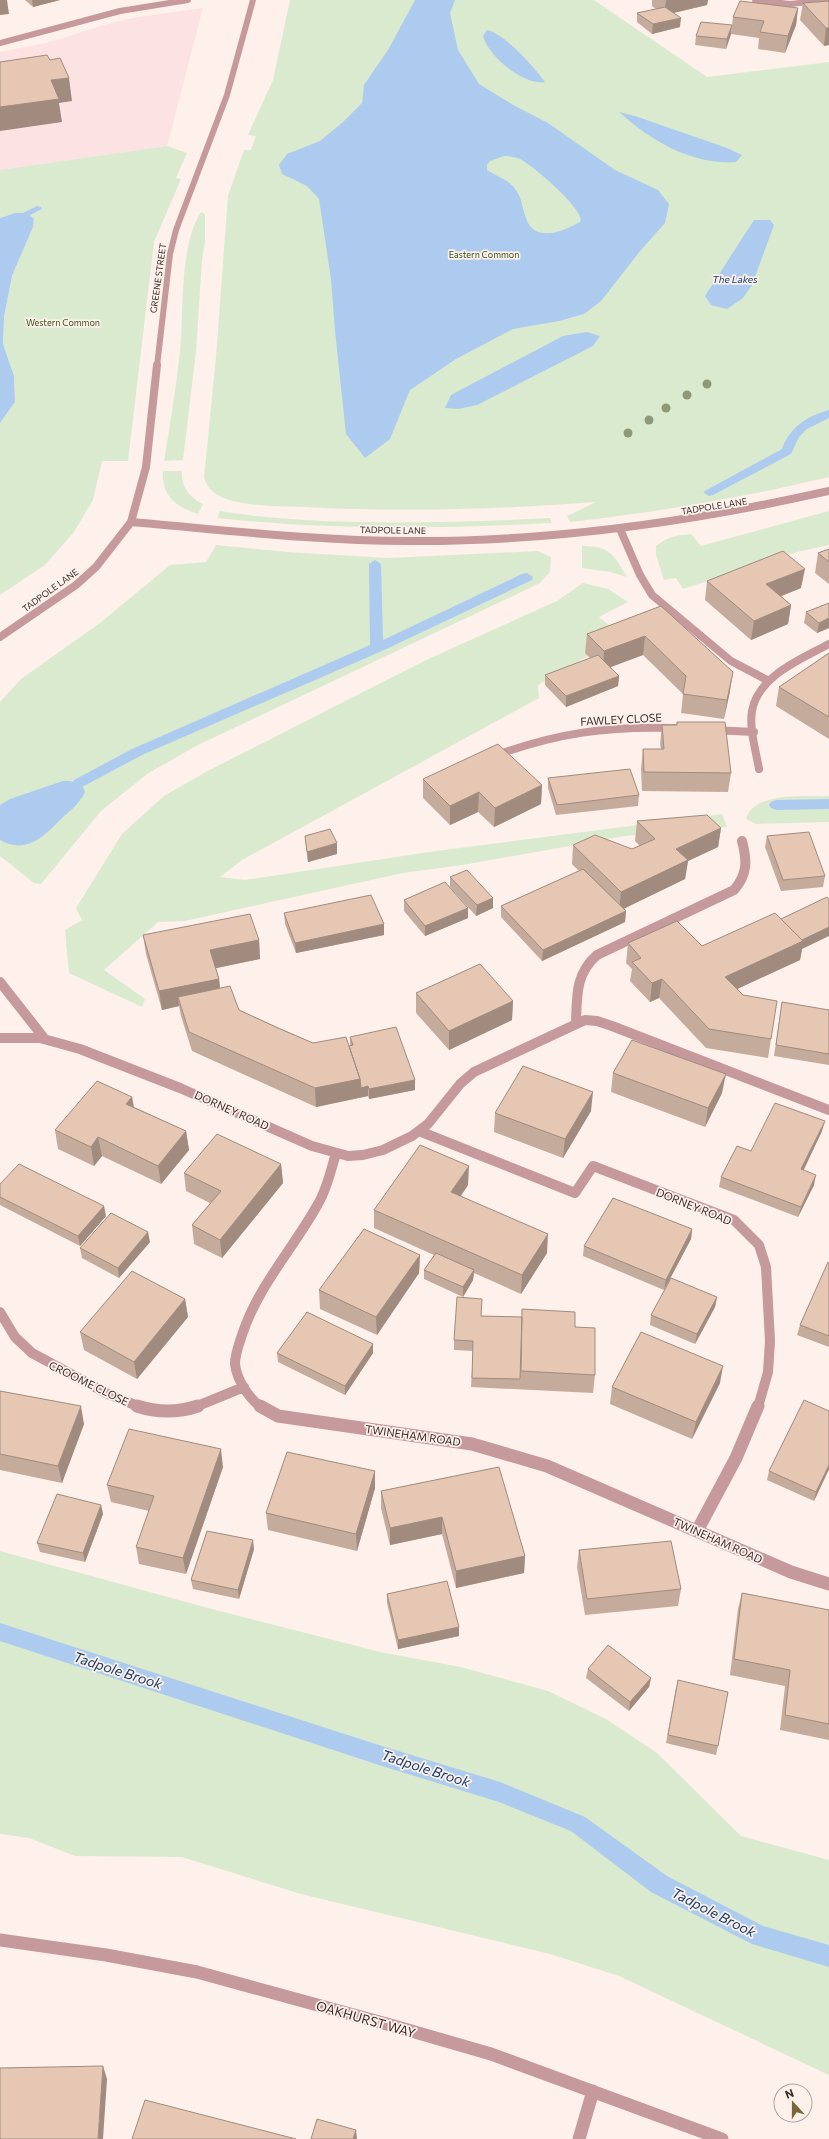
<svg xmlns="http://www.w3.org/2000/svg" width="829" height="2139" viewBox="0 0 829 2139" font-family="Commissioner,sans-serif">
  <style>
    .commercial { fill: #fde2e4 }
    .green { fill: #daeacf }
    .water { fill: #accbee; fill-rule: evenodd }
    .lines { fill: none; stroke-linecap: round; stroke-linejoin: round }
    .stream { fill: #accbee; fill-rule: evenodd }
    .minor-far3 { stroke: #c6999c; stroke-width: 6 }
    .minor-far2 { stroke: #c6999c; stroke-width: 8 }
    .minor-far1 { stroke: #c6999c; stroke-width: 10 }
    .minor { stroke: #c6999c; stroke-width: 13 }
    .tree { fill: #8f9978 }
    .wall { fill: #c5ab9b }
    .shaded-wall { fill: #a08b7e }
    .building { fill: #e5c7b4; stroke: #a08b7e }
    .labels { text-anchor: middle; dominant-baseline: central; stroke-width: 3.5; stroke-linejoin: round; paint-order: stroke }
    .far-park-label { font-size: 9px; fill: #34521a; stroke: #fef0eb }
    .far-street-label { font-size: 9px; fill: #3a2d28; stroke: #fef0eb }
    .far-water-label { font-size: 10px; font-style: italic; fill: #133e6b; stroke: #fef0eb }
    .street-label { font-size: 11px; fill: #3a2d28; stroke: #fef0eb }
    .near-street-label { font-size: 13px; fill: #3a2d28; stroke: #fef0eb }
    .near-water-label { font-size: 14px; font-style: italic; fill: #133e6b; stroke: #fef0eb }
  </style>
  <rect width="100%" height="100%" fill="#fef0eb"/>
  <path class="commercial" d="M203 8 167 146 0 170V52L47 43 110 23 138 17Z"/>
  <path class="green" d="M290 0H594L707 77 829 62V477C743 498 658 512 570 522L567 516 596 502C505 509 415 512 324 508 295 506 262 508 233 501 220 498 208 491 204 478L216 357 228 196 244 150H251L256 136 248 135 273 80Z
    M167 146 187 153 176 178 181 179 154 242 128 461H102L93 500 74 532 45 565 0 595V423L15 402 14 376 3 344 4 317 12 276 33 227 34 219 28 213H15L0 218V170Z
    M201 212 205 214V242L202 260 196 351 183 460 164 461C170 425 176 388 180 352 184 313 179 245 201 212Z
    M163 471H182C181 487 189 497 203 504L198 514C176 507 161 495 163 471Z
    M220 511C254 517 288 519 322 521 398 524 474 522 550 518L552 523C439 529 330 530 217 518Z
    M829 511V545L797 552 683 589 676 578 664 580 656 555V546C666 537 679 535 691 534L701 546Z
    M216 545 287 552 389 558 538 551 551 557 550 572 540 583 196 746 147 774 101 811 41 884 34 883 0 856V702L21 679 100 623 170 565 206 562Z
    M582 546C610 546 613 554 627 577L610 572 582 568Z
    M583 583 608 589 628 602 599 617 622 636 538 685 539 698 242 860 220 877 245 880 429 852 722 814 727 827 625 836 463 865 403 873 185 921 158 922 104 970 145 999 142 1007 69 973 65 930 82 920 76 908 122 834 164 796 204 773 426 660 557 601Z
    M829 796V822L756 824 746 819C754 791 806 797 829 796Z
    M0 1551 208 1608 380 1652 461 1667 548 1691 606 1719 657 1753 741 1836 829 1860V2075L619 1976 550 1954 301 1894 182 1857 75 1856 29 1838 0 1834Z"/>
  <path class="water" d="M415 0H455L450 13 458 50 479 84 515 106 548 123 615 170 658 190 669 204 665 223 641 250 601 301 584 314 559 321 513 329 456 359 410 390 390 439 365 458 346 434 335 331 331 279 319 199 307 186 282 174 279 165 287 154 320 141 343 122 362 103 364 85 388 50ZM504 156C509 156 515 157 520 159 532 165 582 207 581 221 566 231 534 244 526 218 522 208 522 197 515 189 509 180 496 176 487 170V165L490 161Z
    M487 30C504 33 535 68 545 82 524 86 488 56 483 36Z
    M619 112 635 116 727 148 742 155 736 162C692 165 651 141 619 112Z
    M15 213H28L34 219 33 227 12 276 4 317 3 344 14 376 15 402 0 423V218Z
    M754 220H770L774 225 752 285 743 298 727 309 711 305 705 296Z
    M587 332 600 336 593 346 477 405 458 409 445 408 451 395 466 387 563 336Z
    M63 781H70L82 785 85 792C80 803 71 810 62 818 44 836 27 855 0 840V805L10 799Z"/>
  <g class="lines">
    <path class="stream" d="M37 206 41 207 42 209 28 216 23 213Z
      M829 410V418L807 429 799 437 791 454 713 495 709 496 703 492 782 449C790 427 807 416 829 410Z
      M375 560 381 564 383 640 522 574 527 573 533 577 532 580 382 651 142 755 84 786H74L72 783 74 780 132 749 370 645 369 564Z
      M829 799V809L776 810 771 808 769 805 771 802 776 800Z
      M0 1623 382 1746 500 1782 585 1817 667 1876 763 1926 829 1945V1967L752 1944 651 1892 571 1831 499 1802 382 1766 0 1641Z"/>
    <path class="minor-far3" d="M755 0 790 4 828 0
      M0 43 120 11 188 0
      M157 366 170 254 176 230 227 95 253 0"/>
    <path class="minor-far2" d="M131 522C224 530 316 541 409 541 551 542 691 522 829 491
      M620 529 640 575 652 595 731 661 769 681
      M0 637 76 585 96 567 131 522 146 467 157 365
      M712 730 754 732
      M494 756C557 733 607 726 674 728
      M759 769C756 751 749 729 752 711 758 676 801 659 829 644"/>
    <path class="minor-far1" d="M0 982 44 1038
      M576 1024C577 997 575 974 597 955L734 890C748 874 747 860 742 841
      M0 1038H40L80 1049 180 1088 312 1146 348 1156 363 1155 383 1150 412 1136 428 1124 460 1084 474 1072 585 1020 597 1021 612 1026 829 1110
      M419 1131 575 1193 593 1166 734 1220 759 1245 766 1267 770 1341 768 1372 758 1407
      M0 1312 15 1337 32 1353 108 1394 140 1407
      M195 1407 244 1387
      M261 1407C249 1398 237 1381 235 1364 235 1354 239 1344 242 1335 258 1286 293 1249 318 1204 327 1189 331 1170 336 1153"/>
    <path class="minor" d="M137 1406C158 1413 177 1413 198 1406
      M260 1406 278 1416 472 1444 547 1466 791 1572 829 1584
      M697 1531 736 1458 758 1406
      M0 1940 106 1955 197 1972 394 2026 491 2054 722 2139
      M579 2139 593 2091"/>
  </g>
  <g class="tree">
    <circle cx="707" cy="384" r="4.5"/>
    <circle cx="687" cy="395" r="4.5"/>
    <circle cx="666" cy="408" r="4.5"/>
    <circle cx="649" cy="420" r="4.5"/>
    <circle cx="628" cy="433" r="4.5"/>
  </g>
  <path class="wall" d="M25 0H60L33 7Z
    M652 0H708L707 5 674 13 680 27 652 34 637 22V13L656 9 652 6Z
    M829 1V45L824 46 800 20 803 3Z
    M798 8 796 25 785 53 758 49 759 38 731 34 733 17Z
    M731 34 726 49 695 45 696 36Z
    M829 549V584L815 573 818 553Z
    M707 581 801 588 781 596 791 605 788 624 751 640 705 600Z
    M829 603V628L817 633 804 623 806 612Z
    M661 606 730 691 724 719 681 713 683 694 643 655 610 667 619 676 618 686 566 707 545 685V675L590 658 585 653 587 634Z
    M829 653V739L776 706 779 687Z
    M677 722 731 773 728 792 642 791 641 769 643 749H661L660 744 662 725H676Z
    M548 778 639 795 638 806 556 815 548 788Z
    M423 779 542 785 541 804 494 827 478 812 450 825 423 798Z
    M637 821 721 828 718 847 688 861 685 879 623 909 626 911 625 922 542 961 501 917V906L579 871 572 864 573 845 632 849 640 846 635 841Z
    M305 836 337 854 308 862 306 846Z
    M767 836 825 876 823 887 781 891 765 847Z
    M450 877 493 908 476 916 450 887Z
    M404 900 468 908V918L425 936 404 911Z
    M284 913 384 935 296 953 285 924Z
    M143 935 259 940 260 959 216 968 219 979 220 988 239 1010 313 1043 349 1046H350V1037L415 1090 369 1099 368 1096 316 1107 192 1051 181 1016 179 1006 162 1010 146 954Z
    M628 943 702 946 802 949 800 960 737 989 771 1039 768 1058 706 1048 659 998 650 1002 630 981 632 969 626 963Z
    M416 993 513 1001 512 1020 449 1050 416 1013Z
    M782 1002 829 1010V1065L774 1056Z
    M613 1073 722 1093 705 1127 611 1092Z
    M132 1097 134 1107 186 1131 189 1150 161 1184 102 1156 94 1166 58 1149 55 1130Z
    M591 1111 563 1158 494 1132 495 1113Z
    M822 1131 803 1170 814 1185 798 1217 719 1187 721 1177 751 1151Z
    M281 1164 283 1183 222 1258 194 1244 192 1225 210 1203 186 1191 184 1173Z
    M0 1184 106 1216 80 1246 0 1205Z
    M468 1185 461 1196 547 1253 521 1294 474 1273 473 1280 463 1297 424 1279V1270L434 1255 374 1228V1210Z
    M692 1229 691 1239 664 1290 583 1256 584 1246Z
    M150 1242 119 1278 82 1258 80 1248Z
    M420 1255 419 1273 377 1335 320 1309 319 1290Z
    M829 1263V1347L797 1335 800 1325Z
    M717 1297 715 1307 695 1344 650 1325 651 1315Z
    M185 1299 188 1317 137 1379 84 1350 80 1332Z
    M522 1309 575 1327 595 1375 593 1393 471 1387 473 1351 454 1350V1340L481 1316 522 1317Z
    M373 1344V1353L345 1395 278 1362 277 1353Z
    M720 1383 692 1439 610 1404 612 1387Z
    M0 1391 84 1424 62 1483 0 1470Z
    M223 1467 186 1574 139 1564 136 1547 149 1511 111 1502 107 1485Z
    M499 1467 525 1556 524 1573 456 1588 442 1534 390 1545 381 1508V1491Z
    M829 1469 814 1501 767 1480 769 1471Z
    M375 1488 357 1551 268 1530 266 1513Z
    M101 1505 103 1514 85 1562 40 1552 37 1543Z
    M254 1549 239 1599 193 1589 191 1580Z
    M579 1550 681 1589 678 1606 585 1615 577 1567Z
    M742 1593 829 1610V1740L780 1730 785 1686 730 1675 738 1609Z
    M387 1594 459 1636 398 1649 387 1603Z
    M588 1669 651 1678 649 1687 629 1711 586 1678Z
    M676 1688 718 1746 716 1755 666 1743Z"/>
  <path class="shaded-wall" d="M0 0H7L9 14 0 15Z
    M32 0H60L33 7Z
    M666 0H708L707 5 664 15Z
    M798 8 796 25 785 53 788 36Z
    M681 18 680 27 652 34 653 24Z
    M732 25 731 34 726 49 727 39Z
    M826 28H829V45L824 46Z
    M69 78 72 101 59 103 62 122 0 131V107L51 80Z
    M805 569 801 588 764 603 766 584Z
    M791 605 788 624 751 640 754 621Z
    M829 618V628L817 633 819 623Z
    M645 636 643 655 603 670 604 651Z
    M733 672 730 691 724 719 727 700Z
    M619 676 618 686 566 707V696Z
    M542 785 541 804 494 827 495 808Z
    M479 792 478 812 450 825V806Z
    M721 828 718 847 688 861 685 879 619 911 621 892 676 849Z
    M337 843V854L308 862 307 852Z
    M493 898V908L476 916 477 905Z
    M468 908V918L425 936V926Z
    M626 911 625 922 542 961 543 950Z
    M384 924V935L296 953 295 943Z
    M829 927V936L802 949 800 960 722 996 725 977 794 943Z
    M259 940 260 959 212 969 210 950Z
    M219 979 221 998 178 997 179 1006 162 1010 159 991Z
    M662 979 659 998 650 1002 652 983Z
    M513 1001 512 1020 449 1050V1031Z
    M726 1074 722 1093 705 1127 708 1108Z
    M360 1079 368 1086V1096L316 1107 315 1088Z
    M415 1080V1090L369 1099V1089Z
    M593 1092 591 1111 563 1158 565 1139Z
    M132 1097 135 1116 126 1104Z
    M825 1121 822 1131 799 1180 801 1169Z
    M186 1131 189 1150 161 1184 158 1166Z
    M98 1137 102 1156 94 1166 91 1147Z
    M281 1164 283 1183 222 1258 220 1240Z
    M469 1166 468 1185 451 1210V1192Z
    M816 1175 814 1185 798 1217 801 1207Z
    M104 1206 106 1216 80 1246 78 1236Z
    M692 1229 691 1239 664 1290 666 1280Z
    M148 1232 150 1242 119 1278 118 1268Z
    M548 1234 547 1253 521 1294 522 1275Z
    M420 1255 419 1273 377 1335 376 1317Z
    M474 1270 473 1280 463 1297V1287Z
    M717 1297 715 1307 695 1344 697 1334Z
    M185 1299 188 1317 137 1379 134 1362Z
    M373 1344V1353L345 1395V1386Z
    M723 1366 720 1383 692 1439 696 1422Z
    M81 1406 84 1424 62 1483 58 1466Z
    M221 1449 223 1467 186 1574 183 1558Z
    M829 1465V1469L814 1501 816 1492Z
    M375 1471V1488L357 1551 356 1534Z
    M101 1505 103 1514 85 1562 83 1553Z
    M442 1517V1534L390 1545V1528Z
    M253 1540 254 1549 239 1599 238 1590Z
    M525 1556 524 1573 456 1588V1571Z
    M459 1627V1636L398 1649V1640Z
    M651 1678 649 1687 629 1711 630 1702Z
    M103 2066 107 2079 103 2139H98Z
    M356 2130 357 2139H353Z"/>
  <path class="building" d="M740 1 798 8 788 36 760 32 764 21 733 17Z
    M829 1V28H826L803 3Z
    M665 7 681 18 653 24 637 13Z
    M701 22 732 25 727 39 696 36Z
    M47 55 50 60 60 58 69 78 51 80 59 99 0 107V62Z
    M829 549V562L818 553Z
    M783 551 805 569 766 584 791 605 754 621 707 581Z
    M829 603V618L819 623 806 612Z
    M661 606 733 672 727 700 683 694 686 676 645 636 604 651 587 634Z
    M829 653V717L779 687Z
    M598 655 619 676 566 696 545 675Z
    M677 722H725L731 773 644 772 643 749H664L662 725H677Z
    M498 744 542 785 495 808 479 792 450 806 423 779Z
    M630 769 639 795 557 805 548 778Z
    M707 815 721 828 676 849 688 860 621 892 573 845 595 835 632 849 655 839 637 821Z
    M330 829 337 843 307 852 305 836Z
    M809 832 825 876 783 880 767 836Z
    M583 869 626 911 543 950 501 906Z
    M467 870 493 898 477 905 450 877Z
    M445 882 468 908 425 926 404 900Z
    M371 895 384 924 295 943 284 913Z
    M827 897 829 899V927L802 940 781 919Z
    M775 913 803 941 725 977 743 995 777 1001 771 1039 709 1029 662 979 652 983 632 962 641 958 628 943 677 921 702 946Z
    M250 914 259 940 210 950 219 979 159 991 143 935Z
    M480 964 513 1001 449 1031 416 993Z
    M230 986 239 1010 278 1028 313 1043 346 1037 360 1079 315 1088 189 1032 178 997Z
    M782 1002 829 1010V1054L776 1045Z
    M396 1027 415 1080 369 1089 368 1086 361 1088 360 1079 349 1046 353 1045 350 1037Z
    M632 1040 726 1074 708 1108 613 1073Z
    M523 1066 593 1092 565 1139 495 1113Z
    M97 1081 132 1097 126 1104 186 1131 158 1166 98 1137 91 1147 55 1130Z
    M775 1103 825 1121 801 1169 816 1175 801 1207 721 1177 737 1146 751 1151Z
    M217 1134 281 1164 220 1240 192 1225 221 1191 184 1173Z
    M420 1145 469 1166 451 1192 548 1234 522 1275 374 1210Z
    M19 1164 104 1206 78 1236 0 1197V1184Z
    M613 1198 692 1229 666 1280 584 1246Z
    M111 1213 148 1232 118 1268 80 1248Z
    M364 1229 420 1255 376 1317 319 1290Z
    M436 1253 474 1270 463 1287 424 1270Z
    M828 1262 829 1263V1336L800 1325Z
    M132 1271 185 1299 134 1362 80 1332Z
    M671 1278 717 1297 697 1334 651 1315Z
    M457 1297 482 1299 481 1316 522 1317 520 1379 472 1378 473 1341 454 1340Z
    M522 1309 575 1312V1327L595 1328V1375L521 1371Z
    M307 1312 373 1344 345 1386 277 1353Z
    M641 1332 723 1366 696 1422 612 1387Z
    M0 1391 81 1406 58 1466 0 1454Z
    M804 1400 829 1411V1465L816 1492 769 1471Z
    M129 1429 221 1449 183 1558 136 1547 154 1496 107 1485Z
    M287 1452 375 1471 356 1534 266 1513Z
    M499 1467 525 1556 456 1571 442 1517 390 1528 381 1491Z
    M57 1494 101 1505 83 1553 37 1543Z
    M207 1531 253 1540 238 1590 191 1580Z
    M671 1541 681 1589 587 1599 579 1550Z
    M447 1581 459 1627 398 1640 387 1594Z
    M742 1593 829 1610V1724L785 1715 790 1670 734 1659Z
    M608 1645 651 1678 630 1702 588 1669Z
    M678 1680 728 1692 718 1746 668 1735Z
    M103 2066 98 2139H0V2068Z
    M145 2100 296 2139H132Z
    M317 2119 356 2130 353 2139H311Z"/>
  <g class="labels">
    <g class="far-park-label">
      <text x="484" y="254">Eastern Common</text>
      <text x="63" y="322">Western Common</text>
    </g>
    <g class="far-street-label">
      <text transform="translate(158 278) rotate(-82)">GREENE STREET</text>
      <text transform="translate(714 506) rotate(-9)">TADPOLE LANE</text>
      <text transform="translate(393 530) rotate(1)">TADPOLE LANE</text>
      <text transform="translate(50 590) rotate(-36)">TADPOLE LANE</text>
    </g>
    <g class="far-water-label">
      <text x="735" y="279">The Lakes</text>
    </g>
    <g class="street-label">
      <text transform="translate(621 719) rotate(-3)">FAWLEY CLOSE</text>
      <text transform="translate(232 1110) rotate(24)">DORNEY ROAD</text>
      <text transform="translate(694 1206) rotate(22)">DORNEY ROAD</text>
      <text transform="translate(89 1383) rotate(26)">CROOME CLOSE</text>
      <text transform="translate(413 1435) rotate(8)">TWINEHAM ROAD</text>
      <text transform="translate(718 1540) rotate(24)">TWINEHAM ROAD</text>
    </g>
    <g class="near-street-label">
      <text transform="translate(366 2019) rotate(16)">OAKHURST WAY</text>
    </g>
    <g class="near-water-label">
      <text transform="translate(118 1670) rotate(18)">Tadpole Brook</text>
      <text transform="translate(426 1768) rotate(18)">Tadpole Brook</text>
      <text transform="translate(714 1912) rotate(27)">Tadpole Brook</text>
    </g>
  </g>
  <g transform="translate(793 2103) rotate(339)"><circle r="19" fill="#fef0eb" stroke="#b0a29d"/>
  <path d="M0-3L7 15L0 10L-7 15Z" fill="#7b6736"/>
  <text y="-6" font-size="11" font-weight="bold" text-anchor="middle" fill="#3a2d28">N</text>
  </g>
</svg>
